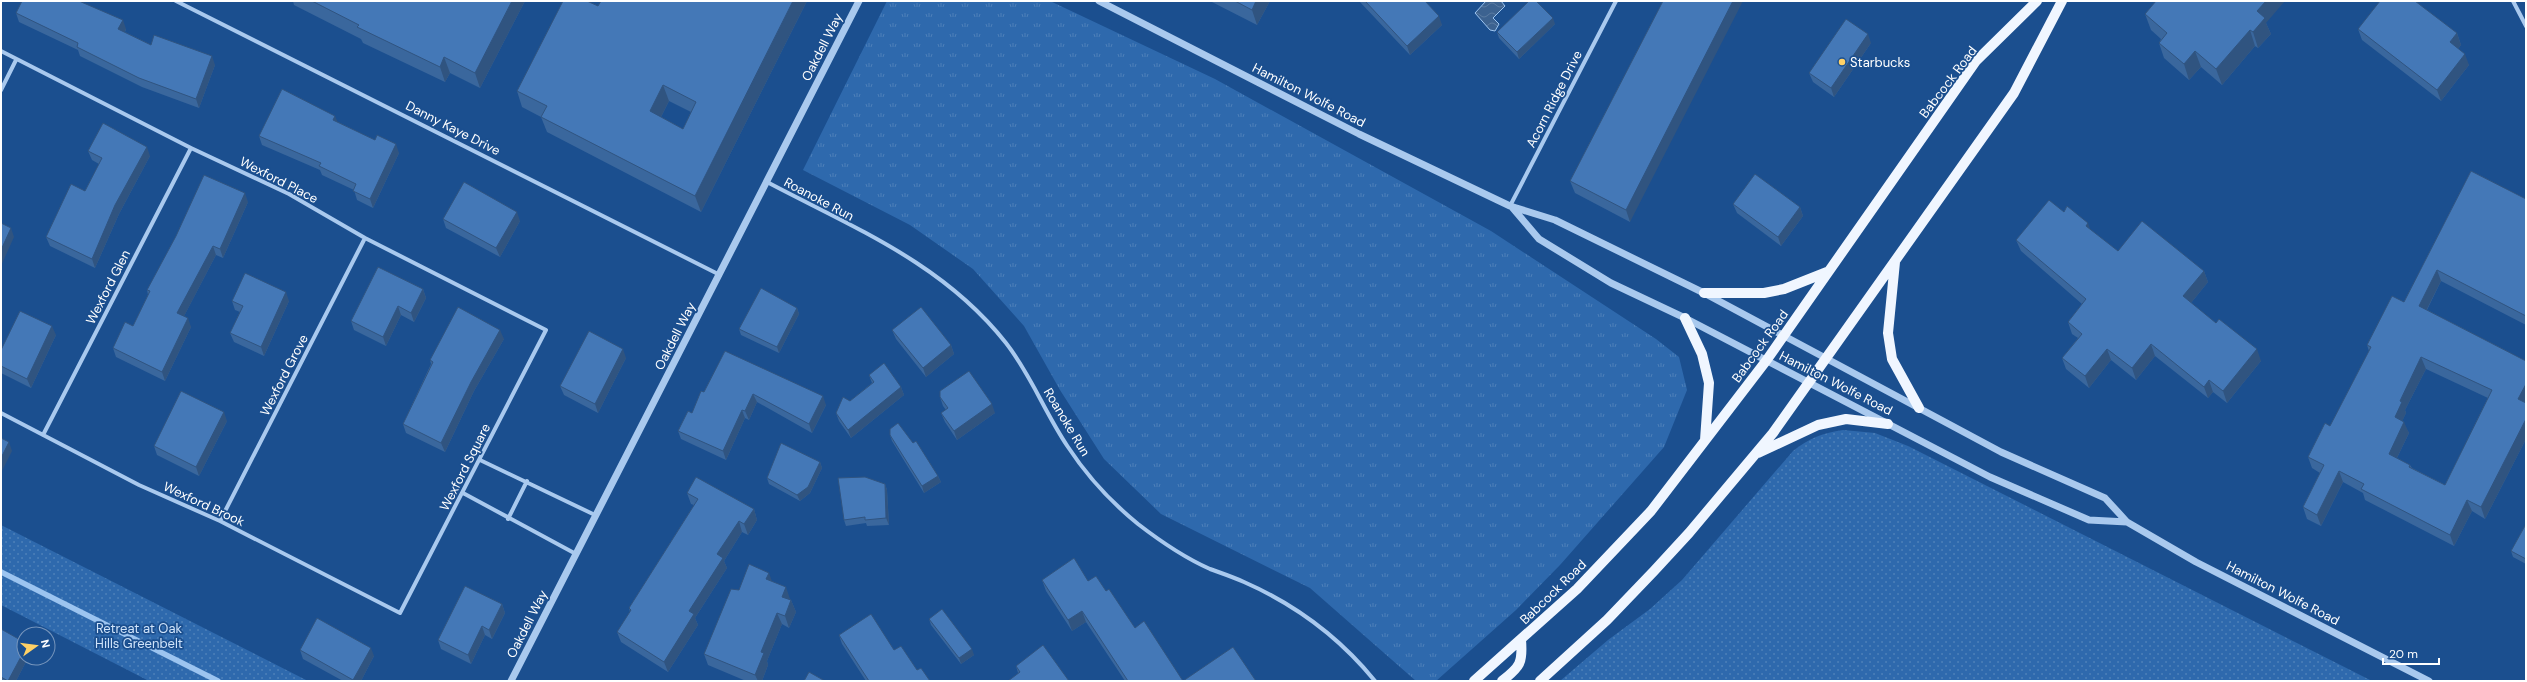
<svg xmlns="http://www.w3.org/2000/svg" width="2527" height="682" viewBox="0 0 2527 682" font-family="'DM Sans',sans-serif">
  <style>
    .grass { fill: url(#grass-tufts) }
    .park { fill: url(#park-dots) }
    .water { fill: url(#water-waves); stroke: #9cc4f0 }
    .lines { fill: none; stroke-linecap: round; stroke-linejoin: round }
    .stream { stroke: #9cc4f0; stroke-width: 5.5 }
    .minor { stroke: #a9c9ee; stroke-width: 4 }
    .tertiary { stroke: #a9c9ee; stroke-width: 7 }
    .primary { stroke: #f0f6ff; stroke-width: 10 }
    .wall { fill: #3a679d; fill-rule: evenodd }
    .shaded-wall { fill: #305480 }
    .building { fill: #4478b7; stroke: #305480; fill-rule: evenodd }
    .poi-dot { fill: #ffd166; stroke: #1b4f8f; stroke-width: 1.5 }
    .labels { text-anchor: middle; dominant-baseline: central; stroke-width: 3.5; stroke-linejoin: round; paint-order: stroke }
    .street-label { font-size: 13px; fill: #fff; stroke: #1b4f8f }
    .poi-label { font-size: 13px; fill: #fff; stroke: #1b4f8f; text-anchor: start }
    .park-label { font-size: 13px; fill: #cfe3fa; stroke: #1b4f8f }
  </style>
  <defs>
    <pattern id="grass-tufts" width="24" height="20" patternUnits="userSpaceOnUse"><rect width="24" height="20" fill="#2e69ad"/><path d="M3 7l-1-3M5 7V3M7 7l1-3M15 17l-1-3M17 17v-4M19 17l1-3" fill="none" stroke="#4d80b9"/></pattern>
    <pattern id="park-dots" width="8" height="8" patternUnits="userSpaceOnUse"><rect width="8" height="8" fill="#2e69ad"/><path d="M2 2h.1M6 6h.1" fill="none" stroke="#4d80b9" stroke-width="1.8" stroke-linecap="round"/></pattern>
    <pattern id="water-waves" width="16" height="10" patternUnits="userSpaceOnUse"><rect width="16" height="10" fill="#3c6290"/><path d="M0 5q4-4 8 0t8 0" fill="none" stroke="#597aa1"/></pattern>
  </defs>
  <rect width="100%" height="100%" fill="#1b4f8f"/>
  <path class="grass" d="M887 1H1050L1215 79 1491 231 1656 339 1679 357 1687 390 1664 447 1560 565 1516 610 1436 681H1416L1310 588 1161 514 1104 459 1060 390 1024 326 973 269 910 225 803 170Z"/>
  <path class="park" d="M1843 430 1875 433 1908 446 2372 681H1560L1608 640 1650 609 1682 580 1793 451C1809 438 1823 433 1843 430Z
    M1 525 308 681H149L1 605Z"/>
  <path class="water" d="M1486 1H1501L1505 6 1493 18 1499 24 1495 31 1490 30 1475 13Z"/>
  <g class="lines">
    <path class="stream" d="M1 572 218 681"/>
    <path class="minor" d="M176 1 720 275
      M2513 1 2526 26
      M1 51 191 148 289 194 365 238 546 330 400 613 220 521 139 485 1 413
      M1 90 16 60
      M767 182C854 228 943 263 1006 343 1031 375 1045 413 1068 447 1087 476 1111 502 1138 524 1160 541 1185 558 1210 569 1221 573 1233 577 1244 582 1294 604 1340 638 1375 681
      M1510 206 1616 1
      M43 435 191 148
      M480 460 595 515
      M463 493 576 554
      M508 519 527 481
      M220 521 365 238"/>
    <path class="tertiary" d="M1099 1 1359 134 1510 206 1555 220 1704 293 2001 452 2105 498 2127 522 2196 562 2429 681
      M1511 206 1539 239 1611 283 1685 318 1990 477 2089 520 2127 522
      M511 681 859 1"/>
    <path class="primary" d="M1895 262 1888 333 1892 359 1919 408
      M1704 293H1764L1784 289 1827 272
      M1685 318 1702 354 1709 383 1705 440
      M1758 453 1818 425 1846 419 1888 424
      M1474 681 1577 589 1651 511 1766 361 1976 61 2037 1
      M1502 681C1520 667 1523 663 1521 640
      M1540 681 1607 620 1654 571 1689 533 1773 433 2014 93 2062 1"/>
  </g>
  <path class="wall" d="M293 1H525L480 88 450 73 445 82 363 43 361 39 294 5Z
    M807 1 701 212 547 132 541 117 522 107 517 91 598 6ZM669 101 691 112 683 129 661 117Z
    M1210 1H1270L1257 25Z
    M1359 1H1425L1442 25 1410 55Z
    M1663 1 1630 222 1575 193 1570 181Z
    M16 13 126 29 125 32 151 45 215 65 199 108 142 87 80 56 78 50 19 22Z
    M2145 14 2266 23 2271 34 2258 48 2255 46 2222 85 2201 67 2189 80 2164 58 2159 43 2161 39 2151 30Z
    M1555 24 1519 59 1499 38 1497 32Z
    M2358 29 2457 33 2461 45 2458 49 2469 65 2441 101 2362 40Z
    M1871 43 1834 97 1813 82 1809 73Z
    M338 122 399 153 373 208 357 200 354 190 322 175 320 170 262 145 259 136Z
    M88 151 150 156 119 214 95 268 50 246 46 237 85 191 99 164 92 160Z
    M2471 171 2526 199V325L2441 281 2427 310 2526 361V439L2485 519 2472 511 2454 546 2365 500 2363 493 2343 482 2321 526 2307 519 2303 507 2320 473 2312 468 2308 457 2330 426 2369 351 2367 345 2404 302ZM2426 369 2488 398 2445 485 2412 468 2410 465 2397 458 2409 433 2402 421 2406 413 2405 410Z
    M248 202 223 258 216 255 184 316 191 327 165 381 116 357 113 348 133 326 148 295 147 290Z
    M1733 204 1800 207 1803 216 1781 246 1737 213Z
    M2064 212 2090 230 2118 251 2204 271 2208 282 2191 303 2261 361 2227 403 2213 392 2208 398 2155 356 2136 380 2111 360 2089 388 2066 369 2062 358 2078 338 2072 334 2068 322 2082 304 2021 251 2016 240Z
    M443 219 520 221 500 257 446 228Z
    M423 289 426 298 414 322 401 315 386 346 354 330 351 321Z
    M232 301H289L264 356 234 342 230 333 240 312 235 310Z
    M797 308 799 314 779 353 741 335 739 329Z
    M892 330 951 345 954 354 926 377 896 339Z
    M56 335 31 388 1 373V350Z
    M504 339 474 391 445 452 406 433 403 424 431 364 430 360Z
    M725 351 826 405 812 433 757 402 749 420 745 418 726 460 681 439 678 431 692 413 704 392Z
    M626 358 598 413 564 395 560 386Z
    M869 375 901 387 904 395 851 438 839 421 836 413 850 401 872 383Z
    M940 397 995 413 957 440 945 422 941 413 946 410 943 406Z
    M227 421 199 476 157 455 154 446Z
    M890 435 938 476 941 482 924 493 892 441Z
    M820 462 822 468 810 493 800 501 769 484 767 478Z
    M885 484 887 490 889 525 867 526 866 523 846 526 844 520Z
    M687 493 754 509 757 520 748 535 742 532 724 561 727 568 695 618 698 625 668 672 621 642 617 632 630 612 629 608 694 505 691 504Z
    M2526 524V564L2513 557 2511 551Z
    M1042 580 1088 581 1106 591 1135 628 1183 681H1125L1086 622 1072 631 1046 591Z
    M772 582 790 599V600H791L796 612 789 628 782 624 767 661 768 665 762 681H746L708 665 704 654 739 590Z
    M502 604 505 613 492 639 485 635 471 664 441 649 438 640Z
    M929 619 974 655 961 664 931 625Z
    M1 629 24 658H28L16 681H1Z
    M839 635 894 650 930 681H866L842 644Z
    M300 650 374 656 361 681H343L303 659Z
    M1016 666 1069 681 1018 673Z"/>
  <path class="shaded-wall" d="M512 1H525L480 88 475 73Z
    M793 1H807L701 212 695 196Z
    M1256 1H1270L1257 25 1252 10Z
    M1733 1H1743L1630 222 1626 210Z
    M2266 1H2285L2266 23 2271 34 2258 48 2253 32 2257 11Z
    M1439 16 1442 25 1410 55 1407 46Z
    M1553 18 1555 24 1519 59 1517 52Z
    M123 20 126 29 122 38 118 29Z
    M2250 30 2255 46 2222 85 2216 69Z
    M2457 33 2461 45 2454 54 2450 42Z
    M1868 34 1871 43 1834 97 1831 88Z
    M2195 51 2201 67 2189 80 2184 64Z
    M2465 54 2469 65 2441 101 2437 90Z
    M212 56 215 65 199 108 196 99Z
    M444 57 450 73 445 82 440 67Z
    M663 85 669 101 656 127 650 111Z
    M335 116 339 125 333 120Z
    M396 144 399 153 373 208 370 199Z
    M147 147 150 156 119 214 95 268 92 259 115 205Z
    M245 193 248 202 223 258 220 249Z
    M1800 207 1803 216 1781 246 1778 237Z
    M517 212 520 221 500 257 496 248Z
    M2088 223 2092 235 2086 226Z
    M11 228 14 237 1 266V250Z
    M213 246 216 255 181 322 177 313Z
    M2437 270 2441 281 2423 317 2419 306Z
    M2204 271 2208 282 2187 308 2183 296Z
    M423 289 426 298 414 322 411 313Z
    M286 292 289 301 264 356 261 347Z
    M398 306 401 315 386 346 383 337Z
    M797 308 799 314 779 353 777 347Z
    M188 318 191 327 165 381 162 372Z
    M52 326 56 335 31 388 27 379Z
    M500 330 504 339 474 391 445 452 441 443 471 382Z
    M2151 344 2155 356 2136 380 2132 368Z
    M951 345 954 354 926 377 923 368Z
    M623 349 626 358 598 413 595 404Z
    M2107 349 2111 360 2089 388 2085 376Z
    M2257 349 2261 361 2227 403 2223 391Z
    M2421 357 2426 369 2405 410 2406 413 2399 428 2395 417 2400 401Z
    M2209 380 2213 392 2208 398 2204 387Z
    M2526 384V403L2518 399Z
    M901 387 904 395 851 438 848 430Z
    M753 394 757 402 749 420 745 411Z
    M823 396 826 405 812 433 809 424Z
    M992 404 995 413 957 440 954 431Z
    M742 410 745 418 726 460 723 451Z
    M224 412 227 421 199 476 196 467Z
    M2526 419V439L2485 519 2481 507Z
    M2404 422 2409 433 2393 466 2389 454Z
    M9 442 12 451 1 473V458Z
    M820 462 822 468 810 493 800 501 797 495Z
    M2339 471 2343 482 2321 526 2317 515Z
    M938 476 941 482 924 493 922 486Z
    M885 484 887 490 889 525 886 518Z
    M2467 500 2472 511 2454 546 2450 535Z
    M754 509 757 520 748 535 744 524Z
    M739 521 742 532 724 561 727 568 695 618 698 625 668 672 664 662 717 554Z
    M769 573 773 584 766 579Z
    M786 587 790 599 786 608 782 597Z
    M791 600 796 612 789 628 785 616Z
    M502 604 505 613 492 639 489 630Z
    M1082 611 1086 622 1072 631 1068 620Z
    M777 613 782 624 767 661 768 665 762 681H758L755 675 761 652Z
    M482 626 485 635 471 664 468 655Z
    M371 648 374 656 361 681H354L353 680Z
    M972 649 974 655 961 664 959 658Z
    M24 651V658H28L16 681H8Z"/>
  <path class="building" d="M22 1H79L123 20 118 29 151 45 154 35 212 56 196 99 139 78 77 47 78 43 16 13Z
    M312 1H512L475 73 444 57 440 67 357 27 359 25Z
    M563 1H587L598 6 601 1H793L695 196 541 117 547 106 517 91ZM663 85 696 102 683 129 650 111Z
    M1235 1H1256L1252 10Z
    M1365 1H1425L1439 16 1407 46Z
    M1529 1H1536L1553 18 1517 52 1497 32Z
    M1663 1H1733L1626 210 1570 181Z
    M2156 1H2266L2257 11 2265 18 2253 32 2250 30 2216 69 2195 51 2184 64 2159 43 2167 33 2145 14Z
    M2380 1H2415L2457 33 2450 42 2465 54 2437 90 2358 29Z
    M1846 19 1868 34 1831 88 1809 73Z
    M282 89 335 116 333 120 375 140 377 135 396 144 370 199 353 191 356 184 319 166 321 163 259 136Z
    M103 123 147 147 115 205 92 259 46 237 71 184 85 191 102 158 88 151Z
    M2471 171 2526 199V316L2437 270 2419 306 2526 361V384L2518 399 2526 403V419L2481 507 2467 500 2450 535 2361 489 2364 484 2339 471 2317 515 2303 507 2324 465 2308 457 2325 423 2330 426 2371 347 2367 345 2392 296 2404 302ZM2421 357 2492 390 2445 485 2409 467 2410 465 2389 454 2404 422 2395 417 2402 402 2400 401Z
    M1755 174 1800 207 1778 237 1733 204Z
    M204 175 245 193 220 249 213 246 177 313 188 318 162 372 113 348 125 322 133 326 150 291 147 290 176 236Z
    M464 182 517 212 496 248 443 219Z
    M2049 200 2064 212 2067 206 2088 223 2086 226 2118 251 2142 221 2204 271 2183 296 2216 323 2219 319 2257 349 2223 391 2209 380 2204 387 2151 344 2132 368 2107 349 2085 376 2062 358 2082 334 2068 322 2086 299 2016 240Z
    M1 223 11 228 1 250Z
    M378 267 423 289 411 313 398 306 383 337 351 321Z
    M245 273 286 292 261 347 230 333 243 306 232 301Z
    M761 288 797 308 777 347 739 329Z
    M458 307 500 330 471 382 441 443 403 424 433 362 430 360Z
    M921 307 951 345 923 368 892 330Z
    M20 311 52 326 27 379 1 366V350Z
    M589 331 623 349 595 404 560 386Z
    M725 351 823 396 809 424 753 394 745 411 742 410 723 451 678 431 688 411 692 413 701 391 704 392Z
    M884 363 901 387 848 430 836 413 843 397 850 401 874 382 869 375Z
    M969 371 992 404 954 431 941 413 948 408 940 397V391Z
    M181 391 224 412 196 467 154 446Z
    M898 423 913 443 916 441 938 476 922 486 890 435V429Z
    M1 438 9 442 1 458Z
    M781 443 820 462 808 487 797 495 767 478Z
    M696 477 754 509 744 524 739 521 717 554 723 558 689 611 694 614 664 662 617 632 631 610 629 608 698 499 687 493Z
    M865 477 885 484 886 518 865 520V517L844 520 838 478Z
    M2526 524V559L2511 551Z
    M1074 558 1088 581 1096 576 1106 591 1109 589 1135 628 1144 621 1183 681H1128L1082 611 1068 620 1042 580Z
    M749 564 769 573 766 579 786 587 782 597 791 600 785 616 777 613 761 652 764 653 755 675 704 654 731 589 739 590Z
    M465 586 502 604 489 630 482 626 468 655 438 640Z
    M942 609 972 649 959 658 929 619Z
    M871 614 894 650 901 646 917 670 921 668 930 681H869L839 635Z
    M317 618 371 648 353 680 300 650Z
    M1 629 24 642V651L8 681 1 677Z
    M1043 645 1069 681H1008L1020 672 1016 666Z
    M1233 647 1256 681H1183Z
    M809 672 825 681H804Z"/>
  <circle class="poi-dot" cx="1842" cy="62" r="4"/>
  <g class="labels">
    <g class="street-label">
      <text transform="translate(822 47) rotate(-63)">Oakdell Way</text>
      <text transform="translate(1948 82) rotate(-53)">Babcock Road</text>
      <text transform="translate(1309 95) rotate(27)">Hamilton Wolfe Road</text>
      <text transform="translate(1554 99) rotate(-63)">Acorn Ridge Drive</text>
      <text transform="translate(453 128) rotate(27)">Danny Kaye Drive</text>
      <text transform="translate(279 180) rotate(27)">Wexford Place</text>
      <text transform="translate(819 199) rotate(28)">Roanoke Run</text>
      <text transform="translate(108 287) rotate(-63)">Wexford Glen</text>
      <text transform="translate(675 336) rotate(-63)">Oakdell Way</text>
      <text transform="translate(1760 346) rotate(-54)">Babcock Road</text>
      <text transform="translate(284 375) rotate(-63)">Wexford Grove</text>
      <text transform="translate(1836 383) rotate(27)">Hamilton Wolfe Road</text>
      <text transform="translate(1067 422) rotate(59)">Roanoke Run</text>
      <text transform="translate(465 467) rotate(-63)">Wexford Square</text>
      <text transform="translate(204 504) rotate(25)">Wexford Brook</text>
      <text transform="translate(1553 592) rotate(-44)">Babcock Road</text>
      <text transform="translate(2283 593) rotate(27)">Hamilton Wolfe Road</text>
      <text transform="translate(527 624) rotate(-63)">Oakdell Way</text>
    </g>
    <g class="poi-label">
      <text x="1850" y="62">Starbucks</text>
    </g>
    <g class="park-label">
      <text x="139" y="628">Retreat at Oak<tspan x="139" dy="15">Hills Greenbelt</tspan></text>
    </g>
  </g>
  <rect width="2527" height="682" fill="none" stroke="#ffffff" stroke-width="4"/>
  <g transform="translate(36 646) rotate(76)"><circle r="19" fill="#1b4f8f" stroke="#7695bc"/>
  <path d="M0-3L7 15L0 10L-7 15Z" fill="#ffd166"/>
  <text y="-6" font-size="11" font-weight="bold" text-anchor="middle" fill="#ffffff">N</text>
  </g>
  <path d="M2383 658v6h56v-6" fill="none" stroke="#ffffff" stroke-width="2"/>
  <text x="2389" y="658" font-size="12" fill="#ffffff" stroke="#1b4f8f" stroke-width="3" paint-order="stroke">20 m</text>
</svg>
